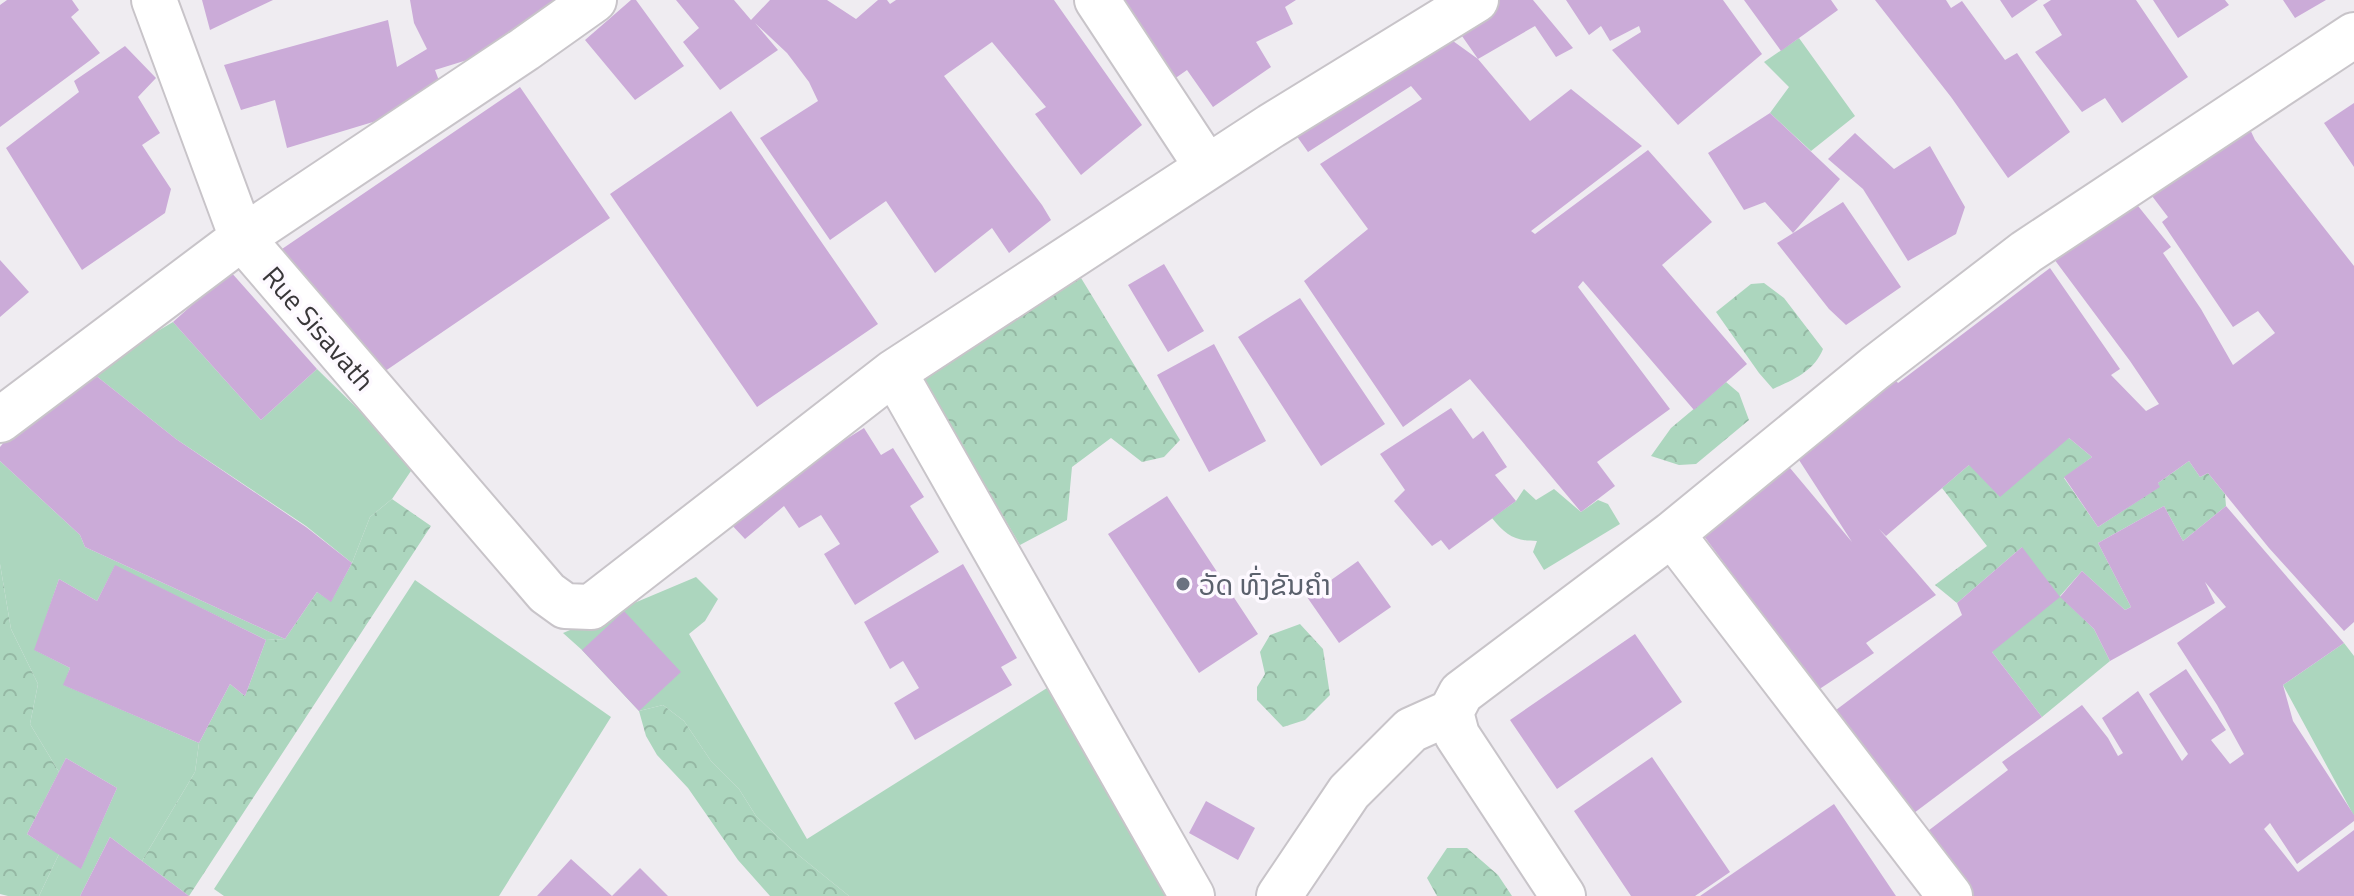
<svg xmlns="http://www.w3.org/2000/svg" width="2354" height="896" viewBox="0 0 2354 896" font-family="'Titillium Web','Noto Sans Lao',sans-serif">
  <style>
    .green { fill: #acd6be }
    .forest { fill: url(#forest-crowns) }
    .building { fill: #cbabd8 }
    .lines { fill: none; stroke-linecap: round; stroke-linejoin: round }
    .minor-casing { stroke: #c8c4c9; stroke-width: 48 }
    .minor { stroke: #fff; stroke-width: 44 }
    .worship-dot { fill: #6b7280; stroke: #fdf9ff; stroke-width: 3 }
    .labels { text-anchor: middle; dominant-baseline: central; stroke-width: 7; stroke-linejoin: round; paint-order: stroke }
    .street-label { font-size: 28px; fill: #393739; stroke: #fdf9ff }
    .worship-label { font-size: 28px; fill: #5b616d; stroke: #fdf9ff; text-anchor: start }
  </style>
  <defs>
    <pattern id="forest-crowns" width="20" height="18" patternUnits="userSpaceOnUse" patternTransform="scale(2)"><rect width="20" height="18" fill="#acd6be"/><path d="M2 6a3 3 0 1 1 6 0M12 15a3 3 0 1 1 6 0" fill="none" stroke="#95b8a4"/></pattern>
  </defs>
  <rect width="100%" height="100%" fill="#efecf1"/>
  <path class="green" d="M1799 38 1855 116 1811 151 1770 113 1789 87 1764 62Z
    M173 322 261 420 317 369 415 465 392 499 370 517 352 563 306 526 176 439 90 371Z
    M0 461 80 535 85 547 285 639 266 640 115 566 97 601 59 579 35 650 70 668 64 685 199 743 195 772 142 861 110 837 80 896H39L59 854 81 868 117 788 66 758 59 772 30 724 38 684 11 629 0 564Z
    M1524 489 1536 500 1554 489 1581 512 1598 500 1608 504 1620 524 1544 570 1533 552 1537 541C1514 541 1506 535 1492 518L1516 501Z
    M696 577 718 599 705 621 689 634 807 839 1047 688 1108 791 1168 896H849L791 849 756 816 739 789 711 761 684 721 663 705 639 711 582 650 563 633Z
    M415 580 611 717 499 896H224L214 889Z
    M2344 643 2354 656V816L2283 685Z"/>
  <path class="forest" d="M1078 273 1180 440 1164 457 1142 462 1111 438 1072 467 1067 520 1020 545 921 377Z
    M1764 283 1784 298 1823 349C1814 371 1795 379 1773 389L1759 373 1716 312 1751 284Z
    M1726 382 1739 393 1749 420 1696 464 1679 465 1651 456 1671 428Z
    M2069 438 2092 457 2064 478 2098 527 2159 487 2158 483 2189 461 2200 477 2208 473 2225 494 2226 506 2183 541 2164 506 2098 543 2131 607 2125 610 2082 571 2060 596 2094 629 2110 661 2042 717 1992 652 2022 547 1957 603 1935 585 1987 546 1942 488 1969 465Z
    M392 499 431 526 189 896 142 861 195 772 199 743 230 684 245 696 266 640 285 639 317 592 331 601 352 563 370 517Z
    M0 564 11 629 38 684 30 724 59 772 27 834 59 854 39 896H8L0 894Z
    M1300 624 1323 649 1330 695 1305 720 1283 727 1257 700V687L1265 674 1260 652 1270 635Z
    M663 705 684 721 711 761 739 789 756 816 791 849 849 896H770L738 860 688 788 657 755 646 736 639 711Z
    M1447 848H1467L1498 875 1512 896H1437L1427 878Z"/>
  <path class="building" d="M7 0H72L79 10 71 17 100 53 0 127V5Z
    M202 0H273L210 30Z
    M410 0H568L493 52 435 70 441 86 406 112 287 148 275 100 241 110 224 65 388 20 397 67 427 49 414 23Z
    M631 0H636L684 66 635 100 585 40Z
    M676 0H734L751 20 770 0H827L856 19 878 0H887L890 4 896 0H1054L1142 125 1081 175 1035 114 1046 107 992 42 944 76 1042 205 1051 220 1009 253 992 228 935 273 886 201 830 240 760 138 818 101 809 82 787 53 755 23 778 50 720 90 683 42 699 28Z
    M1114 0H1296L1285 7 1293 24 1256 42 1271 67 1213 107 1187 70 1167 84Z
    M1499 0H1533L1573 48 1556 57 1535 26 1478 59 1455 26Z
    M1566 0H1723L1762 54 1678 125 1612 50 1641 32 1639 26 1610 41 1601 26 1589 35Z
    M1744 0H1831L1838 10 1781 51Z
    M1875 0H1946L1951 8 1962 1 2005 60 2017 53 2070 132 2008 178 1951 97Z
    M2000 0H2038L2012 18Z
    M2051 0H2136L2188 77 2122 123 2105 98 2082 112 2035 52 2062 35 2043 5Z
    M2153 0H2225L2229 5 2178 38Z
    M2283 0H2326L2295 18Z
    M1453 41 1478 59 1530 121 1571 89 1642 146 1531 231 1535 234 1648 150 1712 222 1662 265 1747 364 1694 410 1583 281 1578 287 1670 409 1597 462 1615 486 1581 512 1470 379 1403 427 1304 281 1368 229 1320 164 1422 99 1411 86 1308 152 1291 128 1396 65 1401 73Z
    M125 46 156 78 138 97 160 133 142 145 171 189 165 213 82 270 6 148 79 92 74 81Z
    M520 87 610 218 372 380 282 249Z
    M2354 103V167L2324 123Z
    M731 111 878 324 757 407 610 194Z
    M1770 113 1840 179 1793 233 1765 202 1744 210 1708 153Z
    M2248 125 2255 140 2354 266V622L2344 631 2269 548 2208 473 2200 477 2189 461 2158 483 2160 487 2098 527 2064 477 2092 457 2069 438 2000 497 1969 465 1886 536 1879 529 1936 595 1866 643 1874 653 1818 690 1701 532 1785 462 1852 542 1799 460 1890 374 1898 383 2050 268 2120 369 2111 375 2146 411 2159 404 2130 361 2054 259 2134 201 2171 247 2163 253 2201 309 2233 365 2275 333 2258 311 2233 327 2162 222 2168 217 2152 196Z
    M1855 133 1894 169 1930 146 1965 207 1956 234 1908 261 1863 189 1828 159Z
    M1843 202 1901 287 1846 325 1829 309 1777 243Z
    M0 260 29 292 0 317Z
    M1164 264 1204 331 1168 352 1128 285Z
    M230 271 317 369 261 420 173 322Z
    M1300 298 1385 424 1321 466 1238 337Z
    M1214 344 1266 441 1209 472 1157 375Z
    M90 371 176 439 306 527 352 563 331 602 317 592 285 639 85 547 80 535 0 461V447L25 417Z
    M1451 408 1473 439 1483 431 1507 467 1495 475 1516 501 1449 550 1441 540 1432 546 1394 501 1405 490 1380 454Z
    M864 428 881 455 893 448 924 497 910 506 939 552 855 605 824 554 840 544 821 515 799 528 784 506 745 539 727 520 798 469Z
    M1167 496 1258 634 1199 673 1108 534Z
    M2164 506 2183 541 2226 506 2344 643 2283 685 2293 721 2354 815V821L2297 864 2270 823 2264 829 2298 872 2354 830V896H1966L1920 837 2008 770 2002 762 2082 705 2108 738 2118 756 2123 753 2102 718 2138 691 2182 761 2188 754 2149 694 2186 669 2226 730 2211 740 2230 764 2244 754 2217 705 2177 643 2226 607 2205 582 2215 603 2110 661 2094 629 2060 597 2082 571 2125 610 2131 607 2098 543Z
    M2022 547 2060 597 1992 652 2042 717 1914 813 1836 710 1962 615 1957 603Z
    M1358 561 1391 607 1339 643 1307 597Z
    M963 564 1017 658 1001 667 1012 685 915 740 894 703 919 688 903 661 890 669 864 622Z
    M115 565 266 640 245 696 230 684 199 743 63 685 70 668 34 650 59 579 97 601Z
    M624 611 681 672 639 711 582 650Z
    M1635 634 1682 702 1557 789 1510 720Z
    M1652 757 1730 872 1695 896H1631L1574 811Z
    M66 758 117 788 81 869 27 834Z
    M1206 801 1255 828 1238 860 1189 833Z
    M1834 804 1896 896H1700Z
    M110 837 142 861 189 896H80Z
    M571 859 612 896 640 868 668 896H537Z"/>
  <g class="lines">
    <defs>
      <path id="minor" d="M154 0 242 238 547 593 565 606 591 607 894 372 1271 126 1476 0
        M1097 0 1207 167
        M894 372 1192 896
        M0 420 242 238 525 49 594 0
        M1672 534 1950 896
        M1451 712 1457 735 1563 896
        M1279 896 1349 792 1411 730 1451 712 1461 693 1672 534 1875 368 2026 252 2354 35"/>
    </defs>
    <use href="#minor" class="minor-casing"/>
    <use href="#minor" class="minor"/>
  </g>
  <circle class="worship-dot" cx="1183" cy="584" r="8"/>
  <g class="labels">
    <g class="street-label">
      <text transform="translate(319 328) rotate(49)">Rue Sisavath</text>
    </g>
    <g class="worship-label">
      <text x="1199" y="584">ວັດ ທົ່ງຂັນຄຳ</text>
    </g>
  </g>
</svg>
